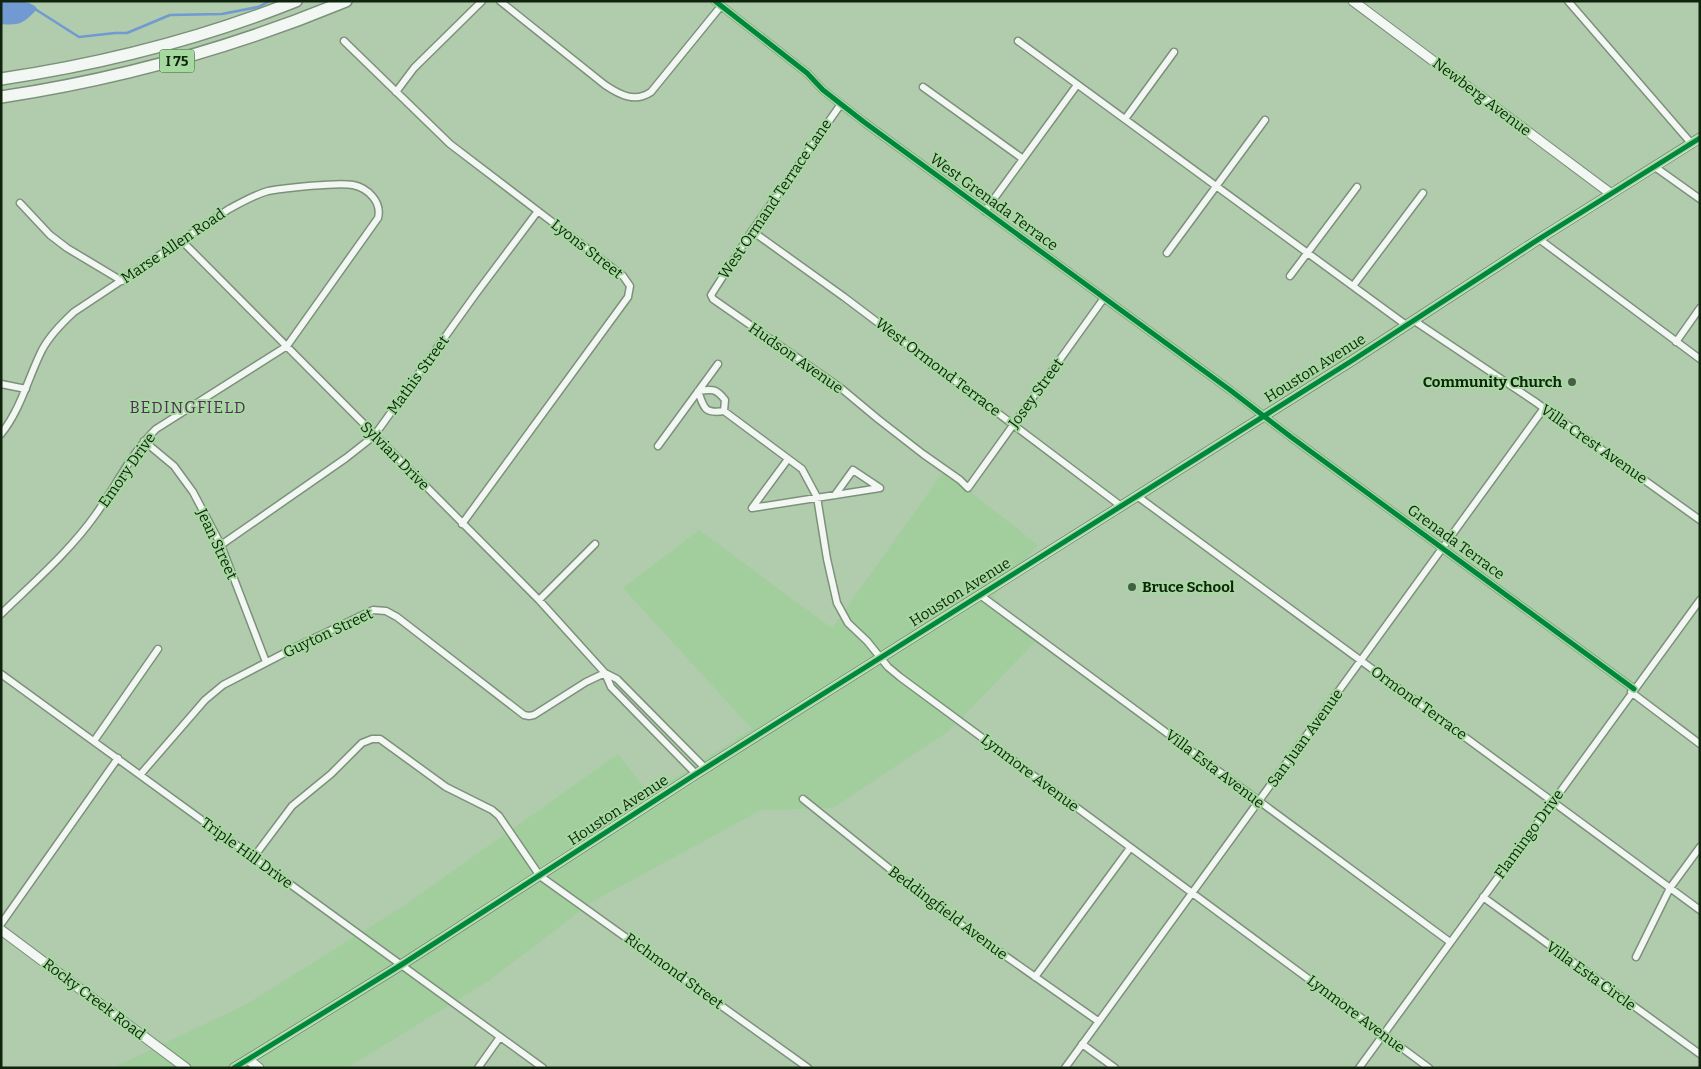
<svg xmlns="http://www.w3.org/2000/svg" width="1701" height="1069" viewBox="0 0 1701 1069" font-family="Bitter,serif">
  <style>
    .built { fill: #a2ce9e }
    .water { fill: #709ad1 }
    .lines { fill: none; stroke-linecap: round; stroke-linejoin: round }
    .stream { stroke: #709ad1; stroke-width: 2.5 }
    .street-casing { stroke: #7c917a; stroke-width: 9 }
    .secondary-casing { stroke: #7c917a; stroke-width: 11 }
    .highway-casing { stroke: #7c917a; stroke-width: 14 }
    .street { stroke: #f3f7f3; stroke-width: 6 }
    .secondary { stroke: #f3f7f3; stroke-width: 9 }
    .highway { stroke: #f3f7f3; stroke-width: 11 }
    .cycleway-casing { stroke: #a6d9a0; stroke-width: 8 }
    .cycleway { stroke: #00873e; stroke-width: 5 }
    .poi-dot { fill: #475e45; stroke: #a6d9a0; stroke-width: 2 }
    .labels { text-anchor: middle; dominant-baseline: central; stroke-width: 4; stroke-linejoin: round; paint-order: stroke }
    .shield { fill: #a6d9a0; stroke: #3c5a39; stroke-width: 1 }
    .shield-label { font-size: 14px; font-weight: bold; fill: #0f230d }
    .street-label { font-size: 15px; fill: #0f230d; stroke: #a6d9a0 }
    .poi-label { font-size: 15px; font-weight: bold; fill: #0f230d; stroke: #a6d9a0; text-anchor: end }
    .neighbourhood-label { font-size: 16px; letter-spacing: 1px; fill: #56295d; stroke: #a6d9a0 }
  </style>
  <rect width="100%" height="100%" fill="#b0ccad"/>
  <path class="built" d="M944 471 1038 545 994 597 1035 642 949 731 833 808 761 810 592 902 490 980 347 1068H112L247 1004 405 905 618 754 650 794 752 729 623 588 699 530 832 628Z"/>
  <path class="water" d="M1 1C13 1 33 0 37 9 24 23 20 26 1 24Z"/>
  <g class="lines">
    <path class="stream" d="M35 9 79 37 115 33H127L170 15 222 14 258 7 270 1"/>
    <defs>
      <path id="street" d="M500 1 605 85C620 95 635 103 651 92L721 6
        M715 1 807 73 823 90 864 122 1230 390 1291 437 1634 689
        M1568 1 1691 143
        M344 41 450 144 623 276 630 286 628 297 462 524
        M1018 41 1406 325
        M923 87 1023 159
        M396 92 414 68 482 1
        M841 104 752 231 711 295 713 299 723 306 842 389 878 419 923 454 960 480 968 488 1104 298
        M1125 119 1174 52
        M1655 167 1700 199
        M20 203 50 235 67 248 122 281
        M985 211 1077 85
        M752 231 844 297 1121 506
        M1539 239 1700 359
        M182 241 539 600 605 673 611 687 696 774
        M1167 253 1265 120
        M1290 276 1357 187
        M1353 286 1423 193
        M1413 320 1534 401 1700 520
        M1676 342 1700 308
        M1 384 26 389
        M724 411 725 400C716 388 712 389 698 391 704 408 704 414 724 411L802 469 817 497 827 559 837 603 848 623 867 641 888 667 900 677 1429 1068
        M1 434C21 409 28 378 42 350 50 335 62 323 74 312L229 209C242 202 254 195 268 191 285 188 338 182 353 185 368 188 382 202 378 218L287 346 156 429C131 453 116 486 96 514 70 551 34 582 1 614
        M144 441 174 466 193 492 221 545 266 662
        M658 446 718 364
        M788 459 752 508 880 488 853 470 835 495
        M1137 496 1700 910
        M221 545 346 458 374 436 475 295 538 211
        M980 595 1450 942
        M539 600 595 544
        M605 673 617 679 705 768
        M1 674 543 1068
        M1631 692 1700 744
        M94 741 158 649
        M140 775 205 700 223 685 302 644 373 610 386 611 397 617 524 715 529 716 534 715 586 682 605 673
        M803 799 947 915 1098 1021
        M253 858 292 806 331 774 362 743 372 739H380L446 787 492 810 499 816 540 876 808 1068
        M1483 897 1700 1054
        M1 924 118 758
        M1636 957 1670 888 1700 847
        M1035 977 1130 848
        M1082 1044 1115 1068
        M478 1068 500 1037
        M1065 1068 1544 408
        M1359 1068 1700 600"/>
      <path id="secondary" d="M1353 1 1610 193
        M1 930 186 1068
        M249 1060 259 1068
        M234 1068 401 965 696 774 1353 360 1539 239 1700 138"/>
      <path id="highway" d="M1 79C102 64 201 39 296 1
        M1 97C121 79 235 47 346 1"/>
    </defs>
    <use href="#street" class="street-casing"/>
    <use href="#secondary" class="secondary-casing"/>
    <use href="#highway" class="highway-casing"/>
    <use href="#street" class="street"/>
    <use href="#secondary" class="secondary"/>
    <use href="#highway" class="highway"/>
    <defs>
      <path id="cycleway" d="M715 1 807 73 823 90 864 122 1230 390 1291 437 1634 689
        M234 1068 401 965 696 774 1353 360 1539 239 1700 138"/>
    </defs>
    <use href="#cycleway" class="cycleway-casing"/>
    <use href="#cycleway" class="cycleway"/>
  </g>
  <g class="poi-dot">
    <circle cx="1572" cy="382" r="5"/>
    <circle cx="1132" cy="587" r="5"/>
  </g>
  <g class="labels">
    <rect class="shield" x="159.5" y="49.5" width="35" height="23" rx="4"/>
    <g class="shield-label">
      <text x="177" y="61">I 75</text>
    </g>
    <g class="street-label">
      <text transform="translate(1482 97) rotate(37)">Newberg Avenue</text>
      <text transform="translate(775 199) rotate(-56)">West Ormand Terrace Lane</text>
      <text transform="translate(994 202) rotate(36)">West Grenada Terrace</text>
      <text transform="translate(173 246) rotate(-34)">Marse Allen Road</text>
      <text transform="translate(587 249) rotate(38)">Lyons Street</text>
      <text transform="translate(796 358) rotate(35)">Hudson Avenue</text>
      <text transform="translate(938 367) rotate(37)">West Ormond Terrace</text>
      <text transform="translate(1315 368) rotate(-32)">Houston Avenue</text>
      <text transform="translate(418 375) rotate(-54)">Mathis Street</text>
      <text transform="translate(1036 393) rotate(-54)">Josey Street</text>
      <text transform="translate(1594 444) rotate(35)">Villa Crest Avenue</text>
      <text transform="translate(395 456) rotate(45)">Sylvian Drive</text>
      <text transform="translate(127 470) rotate(-55)">Emory Drive</text>
      <text transform="translate(1456 542) rotate(36)">Grenada Terrace</text>
      <text transform="translate(217 544) rotate(65)">Jean Street</text>
      <text transform="translate(960 592) rotate(-32)">Houston Avenue</text>
      <text transform="translate(328 633) rotate(-25)">Guyton Street</text>
      <text transform="translate(1419 703) rotate(36)">Ormond Terrace</text>
      <text transform="translate(1305 738) rotate(-54)">San Juan Avenue</text>
      <text transform="translate(1215 769) rotate(37)">Villa Esta Avenue</text>
      <text transform="translate(1030 773) rotate(37)">Lynmore Avenue</text>
      <text transform="translate(618 810) rotate(-33)">Houston Avenue</text>
      <text transform="translate(1529 834) rotate(-54)">Flamingo Drive</text>
      <text transform="translate(247 853) rotate(36)">Triple Hill Drive</text>
      <text transform="translate(948 913) rotate(37)">Beddingfield Avenue</text>
      <text transform="translate(674 971) rotate(36)">Richmond Street</text>
      <text transform="translate(1591 976) rotate(36)">Villa Esta Circle</text>
      <text transform="translate(94 999) rotate(37)">Rocky Creek Road</text>
      <text transform="translate(1356 1014) rotate(37)">Lynmore Avenue</text>
    </g>
    <g class="poi-label">
      <text x="1562" y="382">Community Church</text>
      <text x="1142" y="587" text-anchor="start">Bruce School</text>
    </g>
    <g class="neighbourhood-label">
      <text x="188" y="407">BEDINGFIELD</text>
    </g>
  </g>
  <rect width="1701" height="1069" fill="none" stroke="#0f230d" stroke-width="5"/>
</svg>
